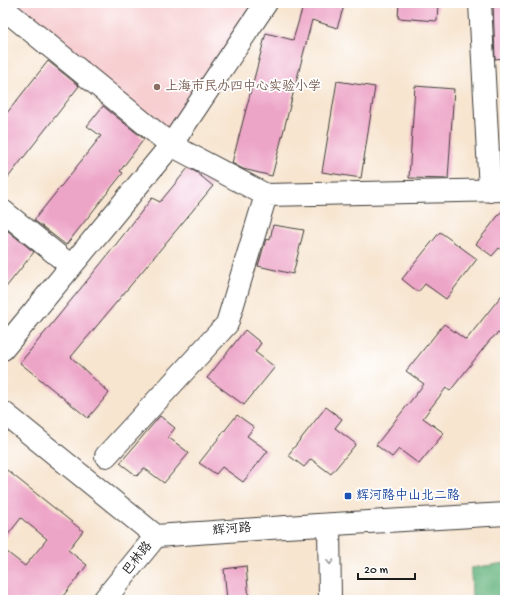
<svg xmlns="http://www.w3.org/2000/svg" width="508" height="603" viewBox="0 0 508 603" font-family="'Gochi Hand','LXGW WenKai TC',sans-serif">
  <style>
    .built { fill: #f7cfd1 }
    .forest { fill: #65b37e; stroke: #40684d }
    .building { fill: #eda5c7 }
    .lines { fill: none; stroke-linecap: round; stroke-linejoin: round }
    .minor-casing { stroke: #3d3a37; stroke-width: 24 }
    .minor { stroke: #fff; stroke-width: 22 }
    .oneway { stroke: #999 }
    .education-dot { fill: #8d6e63; stroke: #fff; stroke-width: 1.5 }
    .transit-dot { fill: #1a4fb4; stroke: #fff; stroke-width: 1.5 }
    .labels { text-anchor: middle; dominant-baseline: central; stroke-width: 3.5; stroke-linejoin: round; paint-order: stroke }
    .education-label { font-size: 13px; fill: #785e54; stroke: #fff; text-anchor: start }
    .transit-label { font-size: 13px; fill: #164399; stroke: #fff; text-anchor: start }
    .street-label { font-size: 13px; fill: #1c1c1c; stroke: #fff }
  </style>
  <rect width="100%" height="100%" fill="#fff"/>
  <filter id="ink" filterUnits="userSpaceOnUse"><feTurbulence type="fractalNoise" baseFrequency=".025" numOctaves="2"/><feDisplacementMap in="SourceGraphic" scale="8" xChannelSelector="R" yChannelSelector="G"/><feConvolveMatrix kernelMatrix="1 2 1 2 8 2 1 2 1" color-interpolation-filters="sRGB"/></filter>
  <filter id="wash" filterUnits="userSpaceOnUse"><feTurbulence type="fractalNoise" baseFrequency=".012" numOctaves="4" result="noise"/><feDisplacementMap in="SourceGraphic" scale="16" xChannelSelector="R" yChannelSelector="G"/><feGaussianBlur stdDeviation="0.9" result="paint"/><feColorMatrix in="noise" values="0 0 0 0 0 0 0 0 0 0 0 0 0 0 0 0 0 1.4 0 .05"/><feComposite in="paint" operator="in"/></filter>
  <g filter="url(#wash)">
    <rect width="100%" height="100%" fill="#f7e5d0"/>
    <path class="built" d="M10 3H260L168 132Z"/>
    <path class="forest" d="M505 563V600H472L471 568Z"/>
    <g id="blocks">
      <path class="building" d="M304 3H345L337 28 312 20 272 176 243 169 232 163 266 33 293 40Z
        M399 3H438L437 21 398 18Z
        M493 3H505V58L495 59Z
        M48 61 79 86 3 184V118Z
        M337 81 375 87 361 178 322 172Z
        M415 86 454 89 448 179 409 178Z
        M103 106 144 139 120 171 123 173 66 245 34 220 101 136 87 126Z
        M188 168 196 172 213 186 71 357 109 393 88 418 20 363 103 261 152 198 160 202Z
        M505 207V253L499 248 492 256 476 244Z
        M273 225 304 230 293 274 258 266 266 239 270 240Z
        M3 227 34 252 3 291Z
        M440 232 477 259 446 299 425 284 418 292 402 279Z
        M505 291V338L498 333 490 340 450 391 446 388 423 418 444 433 419 464 399 449 392 457 376 445 424 384 406 371 444 324 466 340Z
        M245 330 261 343 255 352 275 367 244 405 207 378Z
        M326 407 342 419 335 428 356 444 331 474 311 459 304 467 288 455Z
        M237 415 254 427 247 436 268 451 243 482 222 467 216 474 199 463Z
        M160 416 175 428 168 437 189 453 164 483 144 468 137 476 120 463Z
        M3 467 83 531 68 550 87 565 60 600H3V549L25 566 47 539 21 518 3 541Z
        M246 566 249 600H227L224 569Z"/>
    </g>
  </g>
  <g filter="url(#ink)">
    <use href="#blocks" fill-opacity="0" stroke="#3d3a37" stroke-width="1"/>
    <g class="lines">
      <defs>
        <path id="minor" d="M480 3 490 191
          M3 8 171 145 266 3
          M3 211 71 266
          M3 349 171 145 266 195 505 190
          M3 412 156 536C272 527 389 521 505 514
          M106 456 227 324 266 195
          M329 525 330 600
          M104 600 156 536"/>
      </defs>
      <use href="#minor" class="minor-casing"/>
      <use href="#minor" class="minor"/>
    </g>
    <defs><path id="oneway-chevron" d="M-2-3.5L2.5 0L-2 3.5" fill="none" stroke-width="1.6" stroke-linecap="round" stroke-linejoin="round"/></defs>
    <use class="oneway" href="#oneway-chevron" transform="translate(330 562) rotate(89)"/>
  </g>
  <circle class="education-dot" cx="157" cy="87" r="4"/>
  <rect class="transit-dot" x="344" y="492" width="8" height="8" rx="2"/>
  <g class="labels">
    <g class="education-label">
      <text x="165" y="87">上海市民办四中心实验小学</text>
    </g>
    <g class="transit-label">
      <text x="356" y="496">辉河路中山北二路</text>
    </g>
    <g class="street-label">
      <text transform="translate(232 530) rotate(-5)">辉河路</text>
      <text transform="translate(138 559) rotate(-51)">巴林路</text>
    </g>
  </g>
  <rect width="508" height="603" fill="none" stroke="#fff" stroke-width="16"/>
  <path d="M358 573v6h57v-6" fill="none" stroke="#1c1c1c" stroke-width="2"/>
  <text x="364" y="573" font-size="12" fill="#1c1c1c" stroke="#ffffff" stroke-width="3" paint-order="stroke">20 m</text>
</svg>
